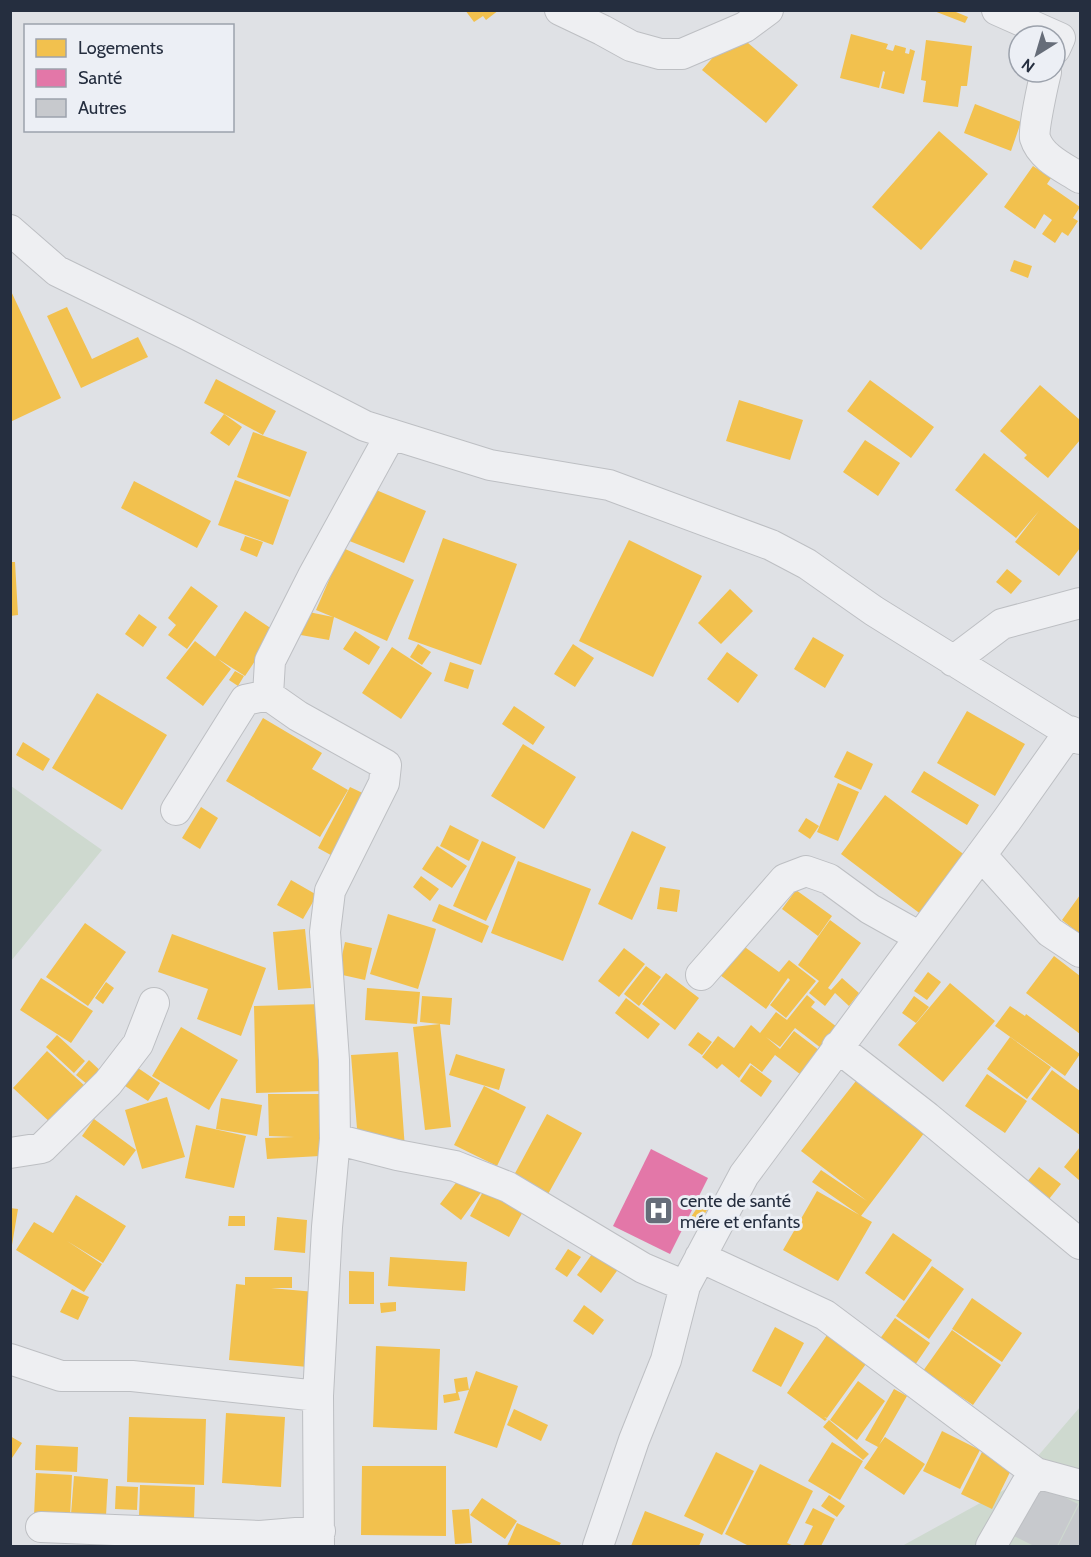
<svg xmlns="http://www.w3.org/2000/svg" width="1091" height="1557" viewBox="0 0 1091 1557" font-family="Cabin,sans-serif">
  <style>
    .green { fill: #ced9cf }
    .homes { fill: #f2c14e }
    .health { fill: #e377a8 }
    .building { fill: #c7c9cd }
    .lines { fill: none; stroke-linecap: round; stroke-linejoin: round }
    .minor-casing { stroke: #bdbfc3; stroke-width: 32 }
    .minor { stroke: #eeeff2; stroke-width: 30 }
    .labels { text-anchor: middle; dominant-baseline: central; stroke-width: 6; stroke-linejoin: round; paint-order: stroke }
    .poi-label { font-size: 18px; fill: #252e3f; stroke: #eceff5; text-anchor: start }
  </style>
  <rect width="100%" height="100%" fill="#dfe1e5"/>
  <path class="green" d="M11 786 102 850 11 961Z
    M1080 1407V1546H902L1013 1485Z"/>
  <path class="homes" d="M465 10H499L486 20 483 16 474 22Z
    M951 10 968 17 965 23 934 11Z
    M735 32 798 85 766 123 702 70Z
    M851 34 888 44 886 49 893 51 895 45 906 48 905 53 909 54 910 49 915 51 904 94 881 88 885 72 883 71 879 88 840 78Z
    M926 40 972 46 967 86H961L958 107 923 102 926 81 921 80Z
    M975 104 1021 122 1011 151 964 133Z
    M939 131 988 174 921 250 872 207Z
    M1033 166 1051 178 1047 184 1080 207 1073 218 1078 221 1068 236 1062 232 1055 243 1042 234 1052 220 1044 214 1035 229 1004 207Z
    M1014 260 1032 266 1028 278 1010 271Z
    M10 289 61 398 10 422Z
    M67 307 92 359 138 337 148 357 81 388 47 316Z
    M216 379 276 411 263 435 204 403Z
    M870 380 934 427 911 458 847 411Z
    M1040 385 1080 420V440L1048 478 1024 458 1027 455 1000 431Z
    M739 400 803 420 790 460 726 441Z
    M224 414 242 427 229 446 210 433Z
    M253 432 307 452 290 497 237 477Z
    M865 440 900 463 878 496 843 472Z
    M984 453 1080 530V548L1059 576 1015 542 1039 511 1016 538 955 490Z
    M235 480 289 500 273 545 218 525Z
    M134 481 211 521 197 548 121 508Z
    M369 487 426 511 404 563 347 540Z
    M245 536 263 542 257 557 240 550Z
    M443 538 517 564 481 665 408 639Z
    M629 540 702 576 653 677 579 641Z
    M343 548 414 580 387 641 334 617 329 640 295 634 299 610 333 617 316 610Z
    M10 562H15L18 615 10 616Z
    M1007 569 1022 581 1011 594 996 582Z
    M191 586 218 606 187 649 168 635 176 625 168 618Z
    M730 589 753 611 721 644 698 623Z
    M245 611 275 631 245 676 215 657Z
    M139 614 157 627 143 647 125 634Z
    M355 631 380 647 369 665 343 649Z
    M813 637 844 655 825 688 794 669Z
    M195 641 231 669 203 706 166 678Z
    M418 644 431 652 422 665 410 657Z
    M573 644 594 658 575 687 554 674Z
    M392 647 432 673 401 719 362 693Z
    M727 652 758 675 738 703 707 679Z
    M450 662 474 670 468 689 444 681Z
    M235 671 244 676 238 686 229 680Z
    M97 693 167 735 122 810 52 768Z
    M514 706 545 727 533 745 502 724Z
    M967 711 1025 744 995 796 937 763Z
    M263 718 322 753 312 769 348 790 320 837 226 781Z
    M23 742 50 759 43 771 16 755Z
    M523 744 576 777 544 829 491 796Z
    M847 751 873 764 861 790 834 777Z
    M924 771 979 805 967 825 911 792Z
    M838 783 859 792 838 841 817 832Z
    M350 787 371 797 338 859 318 848Z
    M885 795 966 856 922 915 841 854Z
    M201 807 218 818 200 849 182 838Z
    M806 818 819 826 810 839 798 831Z
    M450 825 479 840 469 861 440 846Z
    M632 831 666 847 632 920 598 904Z
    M482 841 516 857 486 921 453 906Z
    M437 846 467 866 452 888 422 869Z
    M518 861 591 889 563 961 491 933Z
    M421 876 439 889 430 901 413 887Z
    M291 880 317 895 303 919 277 905Z
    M660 887 680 890 677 912 657 909Z
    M796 890 832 916 818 936 782 909Z
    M1080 895V934L1062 920Z
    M439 904 489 926 482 943 432 921Z
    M388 914 436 929 418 989 370 974Z
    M830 920 861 943 828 988 831 990 842 978 859 993 849 1006 835 993 825 1006 809 993 819 981 798 965Z
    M85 923 126 952 88 1006 46 977Z
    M305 929 311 988 278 990 273 932Z
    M172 934 266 968 241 1036 197 1019 208 989 158 972Z
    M345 942 372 948 365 980 338 974Z
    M742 945 779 972 789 960 816 981 786 1018 770 1005 790 980 788 978 766 1009 720 975Z
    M624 948 645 964 619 997 598 981Z
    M1054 956 1080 976V1034L1026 993Z
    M646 966 661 977 639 1006 624 994Z
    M928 972 941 982 927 1000 914 991Z
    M666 973 699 998 675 1030 642 1004Z
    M41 978 93 1011 71 1043 20 1010Z
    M106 982 114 988 103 1004 95 998Z
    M950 983 995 1021 943 1082 898 1045Z
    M367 988 420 992 417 1024 365 1020Z
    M807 995 815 1002 811 1007 846 1034 830 1055 795 1028 780 1047 766 1037 780 1049 794 1031 828 1057 809 1081 775 1055 762 1072 750 1063 739 1078 722 1064 717 1069 702 1057 718 1036 734 1048 751 1025 760 1033 776 1012 787 1020Z
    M422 996 452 998 450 1025 440 1024 451 1127 425 1130 413 1027 440 1024 420 1022Z
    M914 996 929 1007 916 1023 902 1013Z
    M626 998 660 1024 648 1039 615 1013Z
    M322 1004 325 1091 256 1093 254 1006Z
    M1010 1006 1025 1016 1026 1014 1080 1054 1065 1076 995 1026Z
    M181 1027 238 1060 209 1110 152 1076Z
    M698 1032 712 1042 702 1055 688 1045Z
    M57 1035 85 1061 74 1073 46 1047Z
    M1010 1037 1051 1067 1027 1099 987 1069Z
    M47 1051 86 1087 52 1124 13 1088Z
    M398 1052 405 1149 359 1153 351 1055Z
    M456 1054 505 1069 499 1090 449 1075Z
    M89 1060 105 1075 93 1089 76 1075Z
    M751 1065 772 1081 761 1097 740 1081Z
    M138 1068 160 1083 148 1101 125 1086Z
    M1052 1070 1080 1091V1135L1031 1099Z
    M863 1072 931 1124 861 1216 812 1182 821 1170 867 1201 801 1151Z
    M987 1074 1027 1101 1005 1133 965 1106Z
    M484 1086 526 1107 497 1166 454 1145Z
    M268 1094H319L320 1156 267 1159 265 1138 294 1137 269 1136Z
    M167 1097 185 1157 142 1169 125 1110Z
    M221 1098 262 1105 257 1136 216 1129Z
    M547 1114 582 1133 547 1196 513 1177Z
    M94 1119 136 1150 124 1166 82 1136Z
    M196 1125 246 1136 234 1188 185 1178Z
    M1080 1147V1181L1064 1167Z
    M1039 1167 1061 1184 1049 1199 1027 1182Z
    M464 1172 485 1187 461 1220 440 1204Z
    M486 1186 526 1206 509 1237 470 1216Z
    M817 1191 872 1222 838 1281 783 1250Z
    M76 1195 126 1226 103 1263 67 1241 102 1264 84 1292 16 1250 34 1222 53 1233Z
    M699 1205 707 1210 700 1222 691 1217Z
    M10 1208 18 1209 12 1245 10 1244Z
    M229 1216H245V1226H228Z
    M277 1217 307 1220 305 1253 274 1250Z
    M893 1233 932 1260 904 1301 865 1273Z
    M568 1249 581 1257 567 1277 555 1269Z
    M595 1250 619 1268 601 1293 577 1275Z
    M390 1257 467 1262 465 1291 388 1286Z
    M932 1266 964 1289 929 1339 896 1316Z
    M349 1271 374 1272V1304H349Z
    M245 1277H292V1288H271L315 1292 308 1367 229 1360 236 1284 245 1285Z
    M72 1289 89 1297 78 1320 60 1312Z
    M972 1298 1022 1333 1002 1362 952 1329Z
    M396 1302V1311L381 1313 380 1303Z
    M584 1305 604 1320 593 1335 573 1321Z
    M895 1318 930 1343 915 1365 879 1340Z
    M836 1322 876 1350 827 1418 824 1417 827 1419 825 1421 787 1393Z
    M775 1327 804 1343 781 1387 752 1371Z
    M952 1330 1001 1365 973 1405 923 1371Z
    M376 1346 440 1349 437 1430 373 1427Z
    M476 1371 518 1386 497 1448 454 1433 469 1390 458 1392 460 1400 444 1403 443 1395 456 1393 454 1379 467 1377 469 1390Z
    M858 1381 885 1401 857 1440 830 1420Z
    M894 1389 907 1396 879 1445 885 1437 925 1464 904 1495 864 1468 878 1447 865 1440Z
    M514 1409 548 1425 541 1441 507 1425Z
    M226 1413 285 1417 281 1487 222 1483Z
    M129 1417 206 1419 204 1485 127 1482Z
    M829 1420 869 1454 863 1460 823 1427Z
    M942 1431 980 1450 960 1489 923 1471Z
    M10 1436 22 1443 10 1461Z
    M832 1442 863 1461 840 1500 808 1481Z
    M36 1445 78 1447 77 1472 35 1470Z
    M716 1452 754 1471 722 1535 684 1516Z
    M982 1452 1012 1468 992 1509 961 1494Z
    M760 1464 813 1491 787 1543 794 1546H749L725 1534Z
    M362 1466H446V1536L361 1535Z
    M36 1473 72 1475 70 1518 34 1516Z
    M74 1476 108 1479 106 1516 71 1514Z
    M140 1485 195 1487 194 1519 139 1517Z
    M116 1486 138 1487 137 1510 115 1509Z
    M829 1495 845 1506 837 1517 821 1506Z
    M482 1498 517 1521 505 1539 470 1515Z
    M813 1508 835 1519 821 1546H803L813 1526 805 1523Z
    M469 1509 472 1543 455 1544 452 1510Z
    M645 1511 704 1534 699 1546H631Z
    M517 1523 561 1543 559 1546H507Z"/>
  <path class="health" d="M651 1149 708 1178 670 1254 613 1226Z"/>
  <path class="building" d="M1038 1484 1078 1504 1057 1546H1034L1012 1535Z
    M1080 1503V1546H1058Z"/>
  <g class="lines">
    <defs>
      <path id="minor" d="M560 10 602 30 631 46 660 54H682L745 27 768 10
        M997 10 1060 38 1055 49
        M1046 72C1043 84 1033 129 1035 138 1041 158 1065 168 1080 178
        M10 230 57 271 186 334 365 426 490 465 609 485 771 545 807 564 874 611 1080 739
        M953 661 1002 624 1080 603
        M268 695 270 661 313 576 391 434
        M176 810 245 700 268 695 298 716 386 765 384 783 330 891 325 932 334 1060 335 1139 327 1227 318 1396 319 1546
        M981 855 1050 932 1080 952
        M701 975 785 879 806 871 829 879 870 909 920 937
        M837 1047 927 1117 1080 1244
        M335 1139 397 1155 455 1166 508 1187 643 1268 685 1286
        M10 1153 42 1148 108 1083 138 1044 154 1003
        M700 1257 825 1315 1036 1473 1080 1485
        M10 1359 61 1376H132L318 1396
        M41 1527 260 1536 320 1531
        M598 1546 634 1440 666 1360 685 1286 744 1175 1007 820 1070 731 1080 736
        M991 1546 1026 1485 1036 1473"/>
    </defs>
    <use href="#minor" class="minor-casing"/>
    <use href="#minor" class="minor"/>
  </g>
  <defs>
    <symbol id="hospital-square" viewBox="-11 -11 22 22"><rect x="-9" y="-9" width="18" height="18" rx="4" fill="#666d79" stroke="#eceff5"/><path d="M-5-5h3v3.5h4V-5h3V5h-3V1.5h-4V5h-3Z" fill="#fff"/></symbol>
  </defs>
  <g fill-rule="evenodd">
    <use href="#hospital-square" x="642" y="1194" width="33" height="33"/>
  </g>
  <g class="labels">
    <g class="poi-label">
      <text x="680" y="1201">cente de santé<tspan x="680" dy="21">mére et enfants</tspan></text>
    </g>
  </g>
  <rect width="1091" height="1557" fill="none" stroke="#252e3f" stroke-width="24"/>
  <rect x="24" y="24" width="210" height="108" fill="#eceff5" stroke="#9ca2ac" stroke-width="1.5"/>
  <rect x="36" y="39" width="30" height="18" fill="#f2c14e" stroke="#9ca2ac" stroke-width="1.5"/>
  <text x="78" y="54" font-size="18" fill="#252e3f">Logements</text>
  <rect x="36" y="69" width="30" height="18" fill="#e377a8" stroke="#9ca2ac" stroke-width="1.5"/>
  <text x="78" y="84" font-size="18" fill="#252e3f">Santé</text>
  <rect x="36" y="99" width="30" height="18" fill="#c7c9cd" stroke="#9ca2ac" stroke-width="1.5"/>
  <text x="78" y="114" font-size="18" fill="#252e3f">Autres</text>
  <g transform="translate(1037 54) rotate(217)"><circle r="28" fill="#eceff5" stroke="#9ca2ac" stroke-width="1.5"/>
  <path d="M0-4.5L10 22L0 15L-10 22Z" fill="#666d79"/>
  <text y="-9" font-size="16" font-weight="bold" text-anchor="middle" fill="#252e3f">N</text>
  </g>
</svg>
